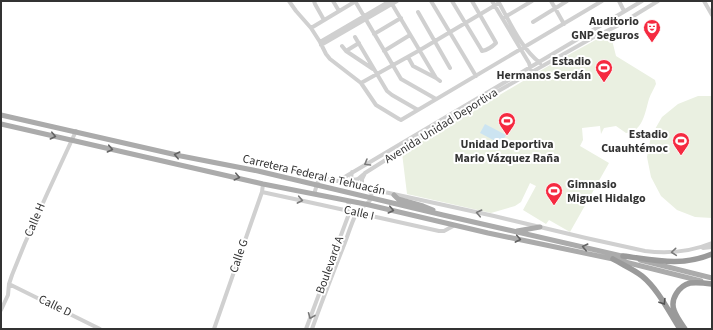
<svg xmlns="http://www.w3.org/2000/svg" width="713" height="330" viewBox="0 0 713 330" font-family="'Source Sans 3',sans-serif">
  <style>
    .green { fill: #eaf0e1 }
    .water { fill: #cce4f1 }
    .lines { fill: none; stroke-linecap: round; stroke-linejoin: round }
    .minor { stroke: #d0d0d0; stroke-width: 4 }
    .major { stroke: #ababab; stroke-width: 5 }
    .highway { stroke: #9a9a9a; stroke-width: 5.5 }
    .oneway { stroke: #636363 }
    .oneway2 { stroke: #7a7a7a }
    .oneway3 { stroke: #525252 }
    .labels { text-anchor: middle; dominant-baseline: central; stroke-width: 4; stroke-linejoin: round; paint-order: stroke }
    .poi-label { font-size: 12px; font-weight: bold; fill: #333; stroke: #fff; text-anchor: end }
    .street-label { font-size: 12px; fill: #333; stroke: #fff }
  </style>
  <rect width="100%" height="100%" fill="#fff"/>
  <path class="green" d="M610 32 616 56 655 80 656 84C654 89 651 93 649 99 645 112 643 132 626 133L616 126 604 128 601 134 600 126 582 128 583 140 580 146 609 163 570 232 549 220 546 224 523 210 536 186 530 183 521 202 515 206 491 213 407 194 402 153 550 65Z
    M698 96H712V218L695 217 677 210 661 196 651 177 647 157 651 136 662 117 678 104Z"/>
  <path class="water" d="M485 124 506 135 501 144 480 133Z"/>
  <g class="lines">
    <path class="minor" d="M289 1 296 11 311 28 320 42 326 54 330 59 361 83 376 105 399 119 401 120 602 1
      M314 1 315 4 324 20
      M333 1 339 11
      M355 1 401 79 436 99
      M431 1 476 76
      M452 1 481 49 482 51C487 50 493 46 496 43L495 41 472 1
      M492 1 529 63 531 70
      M498 1C510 22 520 47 540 63
      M551 1 564 24
      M619 1 624 11
      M704 1 712 15
      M392 4 436 78 440 81
      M418 12 450 68
      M505 17 532 1
      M533 22 567 1
      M311 28 356 1
      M374 34 401 18
      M355 37 387 91 392 95 418 110
      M320 42 390 1
      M321 45 397 1
      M342 46 346 51 373 69
      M346 51 359 43
      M384 51 410 35
      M408 57 413 66 436 78
      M361 83 420 50 499 3
      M352 172 351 178 354 180 358 179 364 174
      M338 181 642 1
      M262 192 322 205 439 231H444L455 225
      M315 194V191L318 181 321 179H326L338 181 366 188 494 216 586 238 645 251C668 254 690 252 712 243
      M703 248 712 247
      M9 284 100 329
      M1 310 8 295 9 284 12 275 25 243 47 194 76 131
      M214 329 262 192 263 184
      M306 329 350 211 348 201
      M312 329C322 301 333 273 344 245 348 235 351 224 356 214 360 206 374 203 371 193L362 184V179L365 173 441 125 493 94 592 38 617 26 658 1"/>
    <path class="major" d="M1 115 181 156 258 171 443 215 626 257
      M1 124 263 184 365 204 488 233 613 259 701 281
      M394 195 398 199 423 206 433 210
      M517 231 540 227
      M640 260 712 278"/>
    <path class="highway" d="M623 256C655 260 681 267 712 254
      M613 259C623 265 633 269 642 276 658 289 669 312 680 329
      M685 329C681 323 676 316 674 310 670 299 679 286 690 283 697 282 705 283 712 284"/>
  </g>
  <defs><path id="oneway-chevron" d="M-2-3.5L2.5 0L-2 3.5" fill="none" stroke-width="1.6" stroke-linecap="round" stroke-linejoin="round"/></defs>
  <g class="oneway">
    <use href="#oneway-chevron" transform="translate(53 136) rotate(13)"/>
    <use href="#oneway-chevron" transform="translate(110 149) rotate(12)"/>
    <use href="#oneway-chevron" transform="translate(177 155) rotate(-167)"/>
    <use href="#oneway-chevron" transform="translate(237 177) rotate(13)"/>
    <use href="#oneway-chevron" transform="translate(391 210) rotate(13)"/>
    <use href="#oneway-chevron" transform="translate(518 239) rotate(11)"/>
    <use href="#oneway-chevron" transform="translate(585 247) rotate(-167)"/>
  </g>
  <g class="oneway2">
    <use href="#oneway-chevron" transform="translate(367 163) rotate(150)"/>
    <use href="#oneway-chevron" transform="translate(300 200) rotate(11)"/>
    <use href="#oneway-chevron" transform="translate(479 213) rotate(-168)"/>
    <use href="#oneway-chevron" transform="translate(674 252) rotate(175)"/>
    <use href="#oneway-chevron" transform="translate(311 316) rotate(112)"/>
  </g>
  <use class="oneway3" href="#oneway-chevron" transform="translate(663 302) rotate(58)"/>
  <defs>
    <symbol id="theatre-pin" viewBox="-11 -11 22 30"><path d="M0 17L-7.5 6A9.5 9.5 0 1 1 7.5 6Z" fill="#f52a40" stroke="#fff"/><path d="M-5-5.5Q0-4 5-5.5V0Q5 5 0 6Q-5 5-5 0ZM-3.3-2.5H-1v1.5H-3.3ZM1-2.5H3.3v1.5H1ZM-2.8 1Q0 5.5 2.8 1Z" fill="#fff"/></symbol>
    <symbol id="stadium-pin" viewBox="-11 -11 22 30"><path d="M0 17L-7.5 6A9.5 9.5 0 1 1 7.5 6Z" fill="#f52a40" stroke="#fff"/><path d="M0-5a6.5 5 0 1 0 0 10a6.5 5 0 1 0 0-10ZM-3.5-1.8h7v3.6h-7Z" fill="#fff"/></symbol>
  </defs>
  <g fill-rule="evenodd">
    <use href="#theatre-pin" x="642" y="18" width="20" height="27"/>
    <use href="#stadium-pin" x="594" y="58" width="20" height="27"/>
    <use href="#stadium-pin" x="497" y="111" width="20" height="27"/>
    <use href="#stadium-pin" x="671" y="131" width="20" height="27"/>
    <use href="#stadium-pin" x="544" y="181" width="20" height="27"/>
  </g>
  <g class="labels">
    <g class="poi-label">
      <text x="639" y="21">Auditorio<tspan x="639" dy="14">GNP Seguros</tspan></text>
      <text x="591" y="61">Estadio<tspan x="591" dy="14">Hermanos Serdán</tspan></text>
      <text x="668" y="134">Estadio<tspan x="668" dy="14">Cuauhtémoc</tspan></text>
      <text x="507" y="144" text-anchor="middle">Unidad Deportiva<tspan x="507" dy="14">Mario Vázquez Raña</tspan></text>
      <text x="567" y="184" text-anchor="start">Gimnasio<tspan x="567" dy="14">Miguel Hidalgo</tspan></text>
    </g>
    <g class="street-label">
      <text transform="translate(441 126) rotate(-32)">Avenida Unidad Deportiva</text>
      <text transform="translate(314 175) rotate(13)">Carretera Federal a Tehuacán</text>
      <text transform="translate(359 213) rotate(13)">Calle I</text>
      <text transform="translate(35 220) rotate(-67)">Calle H</text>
      <text transform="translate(239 256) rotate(-71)">Calle G</text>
      <text transform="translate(330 265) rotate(-70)">Boulevard A</text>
      <text transform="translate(55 306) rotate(26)">Calle D</text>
    </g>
  </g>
  <rect width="713" height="330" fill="none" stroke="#333333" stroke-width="4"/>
</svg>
